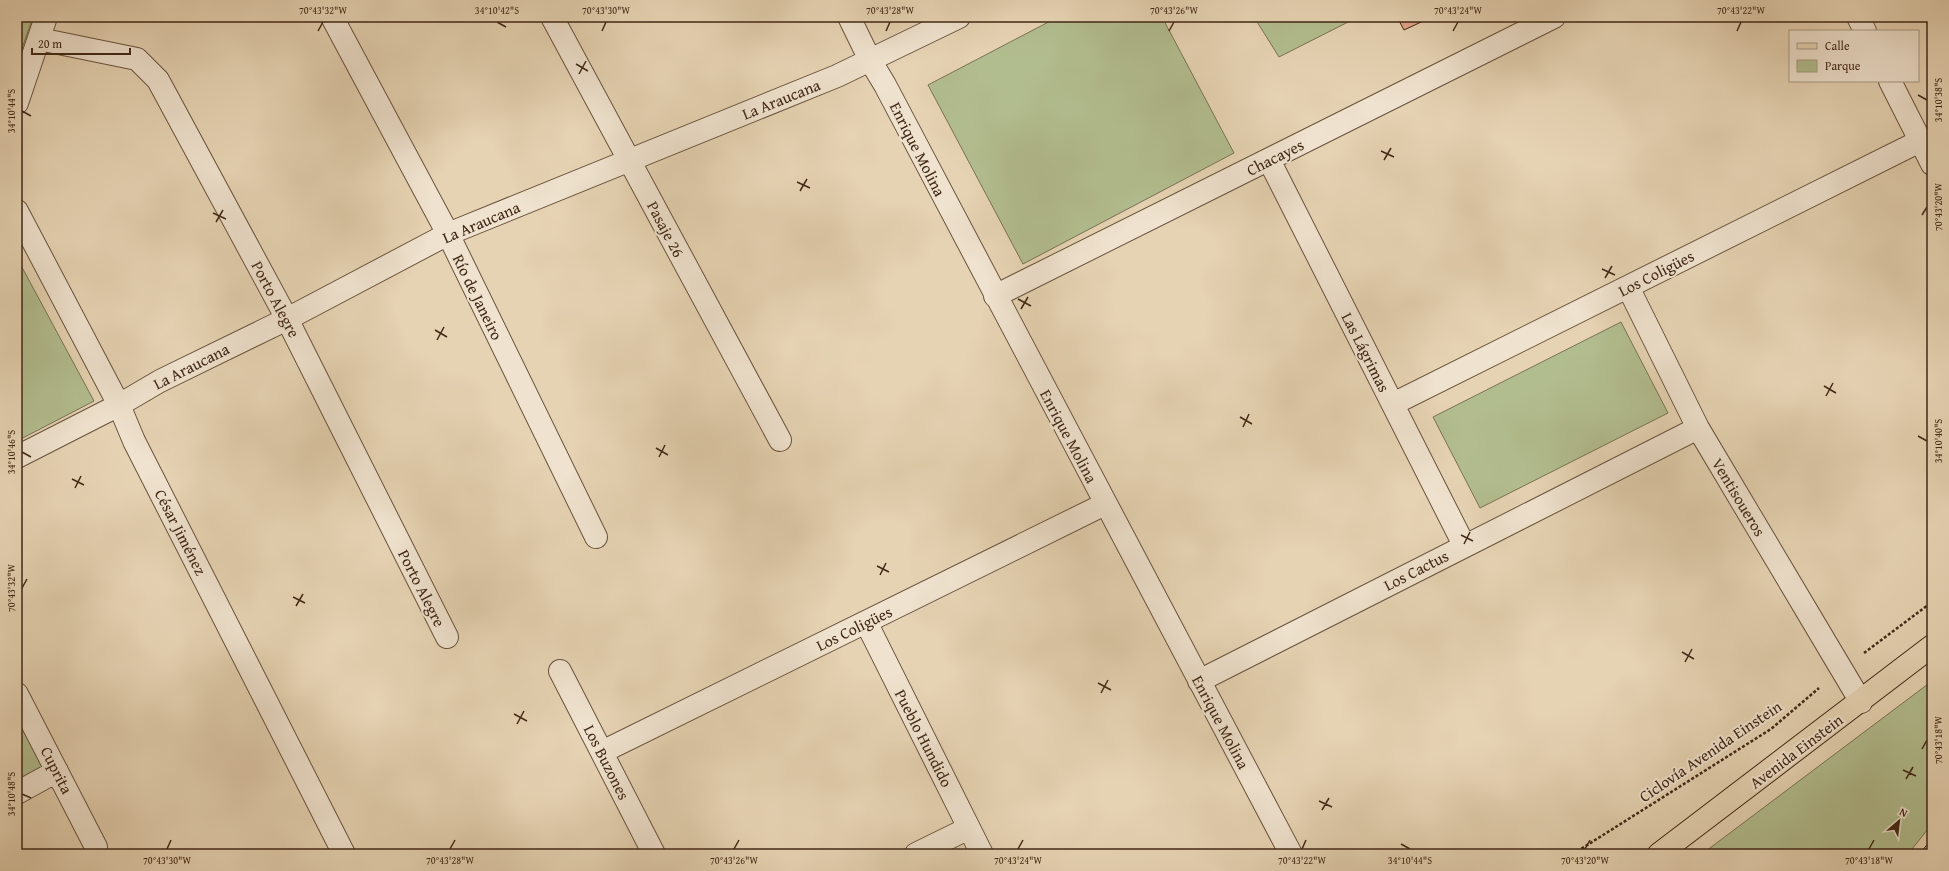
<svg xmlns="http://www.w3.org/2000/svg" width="1949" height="871" viewBox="0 0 1949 871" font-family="'Gentium Book Plus',serif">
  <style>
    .green { fill: #b2bd8f; stroke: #7a7252 }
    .building { fill: #e2a689; stroke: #412816 }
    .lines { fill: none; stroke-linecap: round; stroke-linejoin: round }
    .minor-casing { stroke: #6a533d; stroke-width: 24 }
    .major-casing { stroke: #412816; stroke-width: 24 }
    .path { stroke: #412816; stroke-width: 2.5; stroke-dasharray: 3 2; stroke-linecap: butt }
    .minor { stroke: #efe2ce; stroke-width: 22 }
    .major { stroke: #e6d3b3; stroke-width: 22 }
    .ticks { fill: none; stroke: #412816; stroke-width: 1.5 }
    .labels { text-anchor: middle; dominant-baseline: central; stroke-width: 4; stroke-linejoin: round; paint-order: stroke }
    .street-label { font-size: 16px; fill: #412816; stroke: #efe2ce }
    .neatline { fill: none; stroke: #412816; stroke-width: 1.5 }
    .ticks-label { font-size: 10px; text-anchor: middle; fill: #412816 }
  </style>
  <rect width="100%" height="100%" fill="#e6d3b3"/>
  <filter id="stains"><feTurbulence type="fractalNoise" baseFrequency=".005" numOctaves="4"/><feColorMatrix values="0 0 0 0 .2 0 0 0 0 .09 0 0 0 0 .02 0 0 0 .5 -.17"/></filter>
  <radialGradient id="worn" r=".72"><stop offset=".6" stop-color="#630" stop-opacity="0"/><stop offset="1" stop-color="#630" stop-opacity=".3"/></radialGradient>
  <path class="green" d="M17 17H33L17 63Z
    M1058 17H1162L1234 153 1023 264 928 85Z
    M1254 17H1358L1279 57Z
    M17 258 94 401 17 441Z
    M1621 322 1668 413 1480 508 1433 417Z
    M1932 681V824L1908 854H1702Z
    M17 694 57 771 17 793Z"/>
  <path class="building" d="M1397 17H1432L1404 30Z
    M1932 839V854H1919Z"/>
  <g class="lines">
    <defs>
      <path id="minor" d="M332 17 448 234 596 537
        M552 17 780 440
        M849 17 870 60 885 85 1291 854
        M1858 17 1865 31
        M39 39 137 59 158 80 287 319 447 637
        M1890 81 1932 164
        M17 103 46 17
        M1269 160 1464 545
        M17 211 119 405 134 441 344 854
        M1628 287 1698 428 1861 702
        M995 296 1554 17
        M1393 404 1920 141
        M17 457 119 405 160 381 287 319 448 234 837 76 959 17
        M866 622 982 854
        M560 671 654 854
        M1199 681 1698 428
        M17 694 96 847
        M602 752 1105 504
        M17 793 57 771
        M916 854 969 828"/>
      <path id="major" d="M1659 854 1932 646"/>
    </defs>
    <use href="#minor" class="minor-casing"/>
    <use href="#major" class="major-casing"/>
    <path class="path" d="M1864 653 1932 602
      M1573 854 1771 729 1819 688"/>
    <use href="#minor" class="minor"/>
    <use href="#major" class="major"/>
  </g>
  <path class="ticks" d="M497 22 506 27M318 31 323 22M602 31 606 22M886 31 890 22M1169 31 1174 22M1453 31 1458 22M1737 31 1741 22M576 64 588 71M579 74 586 61M1918 95 1927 100M22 111 31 116M1381 151 1394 157M1384 160 1391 148M797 182 810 188M800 191 807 179M213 213 226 219M1922 215 1927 207M216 222 223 210M1602 269 1615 275M1605 278 1612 266M1018 299 1031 306M1021 309 1028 297M435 330 447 337M437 340 444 327M1824 386 1836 393M1826 396 1833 383M1240 417 1252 424M1243 427 1249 414M1918 436 1927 441M656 448 668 455M22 452 31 457M659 457 665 445M72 479 84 485M75 488 81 476M1461 535 1473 541M1464 544 1470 532M877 566 889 572M880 575 886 563M22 588 27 579M293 597 305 603M296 606 303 594M1682 652 1694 659M1685 662 1692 649M1098 683 1111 690M1101 693 1108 680M514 714 527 721M517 724 524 711M1922 749 1927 740M1903 770 1916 776M1906 779 1913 767M22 794 31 798M1319 801 1332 807M1322 810 1329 798M1401 844 1410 849M167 849 171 840M450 849 455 840M734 849 739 840M1018 849 1023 840M1302 849 1306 840M1585 849 1590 840M1869 849 1874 840"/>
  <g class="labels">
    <g class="street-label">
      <text transform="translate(781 99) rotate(-22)">La Araucana</text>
      <text transform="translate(918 149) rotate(63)">Enrique Molina</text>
      <text transform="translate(1275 157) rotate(-27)">Chacayes</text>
      <text transform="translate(481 222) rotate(-23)">La Araucana</text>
      <text transform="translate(666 229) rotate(62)">Pasaje 26</text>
      <text transform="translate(1656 273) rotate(-27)">Los Coligües</text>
      <text transform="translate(478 297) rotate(64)">Río de Janeiro</text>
      <text transform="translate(276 299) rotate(62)">Porto Alegre</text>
      <text transform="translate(1366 352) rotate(63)">Las Lágrimas</text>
      <text transform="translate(191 366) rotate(-27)">La Araucana</text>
      <text transform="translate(1069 436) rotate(62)">Enrique Molina</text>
      <text transform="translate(1739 497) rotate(59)">Ventisoueros</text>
      <text transform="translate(181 532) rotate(63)">César Jiménez</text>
      <text transform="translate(1416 570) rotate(-27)">Los Cactus</text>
      <text transform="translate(422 588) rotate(63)">Porto Alegre</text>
      <text transform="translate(854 628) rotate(-26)">Los Coligües</text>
      <text transform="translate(1221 722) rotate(62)">Enrique Molina</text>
      <text transform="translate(924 738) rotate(63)">Pueblo Hundido</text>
      <text transform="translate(1710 751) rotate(-34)">Ciclovía Avenida Einstein</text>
      <text transform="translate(1796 751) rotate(-37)">Avenida Einstein</text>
      <text transform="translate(607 762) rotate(63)">Los Buzones</text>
      <text transform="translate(57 770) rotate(63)">Cuprita</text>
    </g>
  </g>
  <rect width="1949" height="871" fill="none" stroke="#e6d3b3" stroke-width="44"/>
  <rect x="1789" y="30" width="130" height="52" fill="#efe2ce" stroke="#a99884"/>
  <rect x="1797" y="43" width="20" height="6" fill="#e6d3b3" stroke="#a99884"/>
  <text x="1825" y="50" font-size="12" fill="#412816">Calle</text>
  <rect x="1797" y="60" width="20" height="12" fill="#b2bd8f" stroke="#a99884"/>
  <text x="1825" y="70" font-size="12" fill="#412816">Parque</text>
  <g transform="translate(1899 821) rotate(28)" stroke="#efe2ce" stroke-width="3" paint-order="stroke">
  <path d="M0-3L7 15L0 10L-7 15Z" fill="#412816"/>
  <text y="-6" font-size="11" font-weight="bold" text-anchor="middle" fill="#412816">N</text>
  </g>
  <path d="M32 48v6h98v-6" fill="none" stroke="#412816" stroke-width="2"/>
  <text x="38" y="48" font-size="12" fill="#412816" stroke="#efe2ce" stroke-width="3" paint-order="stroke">20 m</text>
  <rect x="22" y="22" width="1905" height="827" class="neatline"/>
  <g class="ticks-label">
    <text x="323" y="14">70°43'32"W</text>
    <text x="497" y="14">34°10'42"S</text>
    <text x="606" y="14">70°43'30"W</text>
    <text x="890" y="14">70°43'28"W</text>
    <text x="1174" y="14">70°43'26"W</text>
    <text x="1458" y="14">70°43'24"W</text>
    <text x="1741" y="14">70°43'22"W</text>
    <text transform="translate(1938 100) rotate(-90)" y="4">34°10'38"S</text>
    <text transform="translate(11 111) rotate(-90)" y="4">34°10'44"S</text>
    <text transform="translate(1938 207) rotate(-90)" y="4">70°43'20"W</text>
    <text transform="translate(1938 441) rotate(-90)" y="4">34°10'40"S</text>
    <text transform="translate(11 452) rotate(-90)" y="4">34°10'46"S</text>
    <text transform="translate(11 588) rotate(-90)" y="4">70°43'32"W</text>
    <text transform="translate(1938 740) rotate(-90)" y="4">70°43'18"W</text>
    <text transform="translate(11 794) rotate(-90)" y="4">34°10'48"S</text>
    <text x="167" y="864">70°43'30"W</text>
    <text x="450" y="864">70°43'28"W</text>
    <text x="734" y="864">70°43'26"W</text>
    <text x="1018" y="864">70°43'24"W</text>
    <text x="1302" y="864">70°43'22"W</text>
    <text x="1410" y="864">34°10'44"S</text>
    <text x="1585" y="864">70°43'20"W</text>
    <text x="1869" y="864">70°43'18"W</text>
  </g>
  <rect width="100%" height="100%" filter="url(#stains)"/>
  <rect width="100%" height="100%" fill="url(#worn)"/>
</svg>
